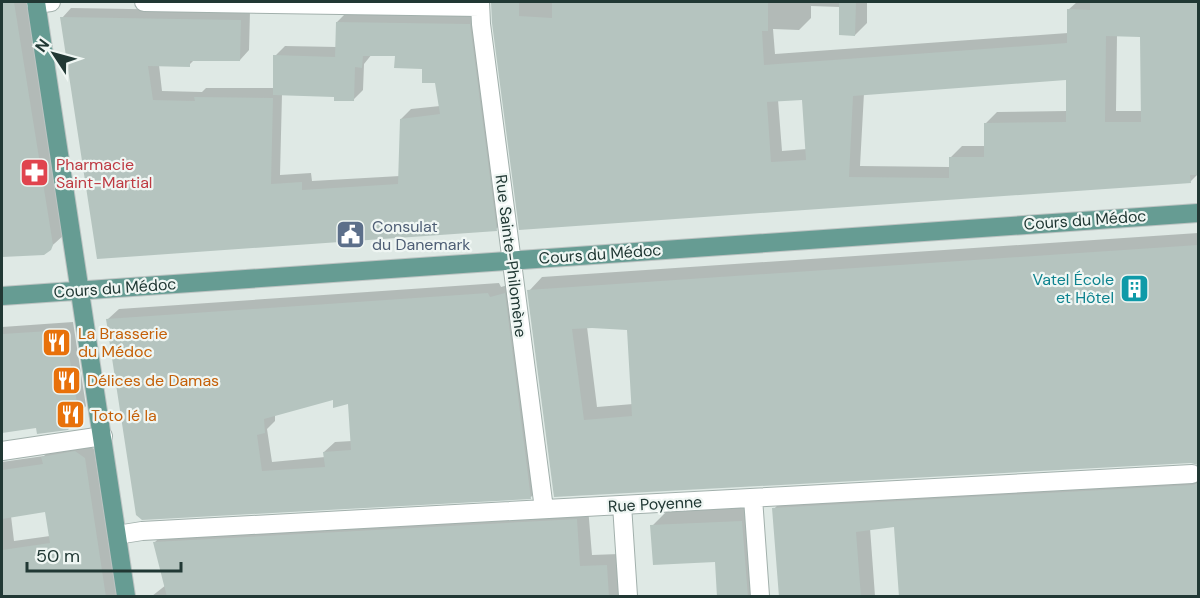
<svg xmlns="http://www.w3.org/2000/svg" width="1200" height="598" viewBox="0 0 1200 598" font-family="'DM Sans',sans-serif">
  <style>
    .shadow { fill: #0003; fill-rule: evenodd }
    .building { fill: #b5c4bf; fill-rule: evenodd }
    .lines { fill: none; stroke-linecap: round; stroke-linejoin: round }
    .minor-casing { stroke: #a2b0ac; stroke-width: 20 }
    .major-casing { stroke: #bcc3c2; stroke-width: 20 }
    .minor { stroke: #fff; stroke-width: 18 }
    .major { stroke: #669c93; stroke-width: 18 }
    .labels { text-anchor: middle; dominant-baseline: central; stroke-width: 4.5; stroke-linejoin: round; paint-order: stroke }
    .health-label { font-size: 16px; fill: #be3a42; stroke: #eff6f3; text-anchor: start }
    .street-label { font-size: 16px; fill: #213834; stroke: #eff6f3 }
    .service-label { font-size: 16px; fill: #4e5e75; stroke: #eff6f3; text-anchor: start }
    .culture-label { font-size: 16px; fill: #0d838f; stroke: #eff6f3; text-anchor: end }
    .food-label { font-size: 16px; fill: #c56008; stroke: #eff6f3; text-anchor: start }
  </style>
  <rect width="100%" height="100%" fill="#dfe9e5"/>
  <path class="shadow" d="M2 2H30L65 234 44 253 2 256Z
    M493 2H867V23L855 35 840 7 811 6V18L799 30 773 29 775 54 1068 33V10L1077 2H1198V174L1190 182 520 228 494 23ZM1117 35H1141L1142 111H1116ZM1068 78 1067 111 997 112 985 124V146H962L950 158V167L860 166 864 93ZM803 98 807 149 782 151 778 100Z
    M71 8 250 11 249 50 240 60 195 59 189 65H159L162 91 202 92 206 88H274L275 56 285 46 337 47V22L347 12 479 15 506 219 496 229 98 257 62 18ZM372 54H396L424 68 436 81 440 106 411 109 401 119 400 176 312 181 311 173 280 175 282 94 336 95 353 100 363 90 364 64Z
    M1198 233V463L1192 461 555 496 529 291 542 277ZM587 327 629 329 633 404 597 407Z
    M499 283 501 287 515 283 541 486 531 497 142 518 108 319 119 309ZM334 398 349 402 352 441 335 442 324 452 325 457 272 462 267 429 275 421V414Z
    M73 322 86 406 67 428 37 426 2 432V327Z
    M85 443 94 449 117 596H2V462L44 456 52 448ZM46 510 50 536 14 541 11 516Z
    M1198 473V596H900L895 525 870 528 875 596H780L774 509 787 495Z
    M588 507 592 555 619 554 622 596H152L166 585 155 542 167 530Z
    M756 507 763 596H719L716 560 652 526 667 511Z"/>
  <path class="building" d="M2 2H14L53 245 51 250 44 255 2 257Z
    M491 2H519V16L552 18V2H768V31H762L764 65 1067 43V9L1090 10V2H1198V175H1190L1191 183 519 230 492 23ZM1106 36 1140 37 1141 122H1105ZM1066 80V122L984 123V157H949V178L849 177 853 96ZM802 100 806 160 771 162 767 102Z
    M839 2H856L855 36 839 35Z
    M60 17 241 20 240 61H190V67L148 66 153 100 195 101 194 97 273 98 271 184 302 182V190L398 184 400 119 440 114 435 83H422V69L394 68 395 56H363L362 68 355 67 354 101H334V97L273 95V55L335 57 336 22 470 24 497 231 97 259Z
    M1198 245V465L1191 463 554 497 527 290ZM592 328 627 330 632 416 584 420 572 329Z
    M488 293 490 297 505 293 531 499 142 520 136 515 106 319ZM333 400V408L348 404 351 450 323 452 325 467 262 471 257 435 265 433 264 419Z
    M65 330 79 415 68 430 37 434 36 428 2 433V334Z
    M75 451 85 458 106 597H2V550L50 543 45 512 2 519V470L43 464 41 457Z
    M1198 483V597H899L894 527 856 532 861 597H779L772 508 1193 485Z
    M577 519 580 566 607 565 609 597H167L153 542Z
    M742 521 748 597H717L715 562 653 565 650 525Z"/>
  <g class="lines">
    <defs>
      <path id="minor" d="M144 2 480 7
        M480 2 481 24 544 509
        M36 4 51 2
        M2 451 103 436
        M753 498 760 596
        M622 505 628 596
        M117 535 142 531 1192 474"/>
      <path id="major" d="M36 2 126 596
        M2 296 1198 213"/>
    </defs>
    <use href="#minor" class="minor-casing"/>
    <use href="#major" class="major-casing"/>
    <use href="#minor" class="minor"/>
    <use href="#major" class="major"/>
  </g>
  <defs>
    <symbol id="pharmacy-square" viewBox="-11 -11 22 22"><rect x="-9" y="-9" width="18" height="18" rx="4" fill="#e0444e" stroke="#eff6f3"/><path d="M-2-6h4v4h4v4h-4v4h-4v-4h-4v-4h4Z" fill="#fff"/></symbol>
    <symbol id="civic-square" viewBox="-11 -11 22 22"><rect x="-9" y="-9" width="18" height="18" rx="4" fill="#5c6f8a" stroke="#eff6f3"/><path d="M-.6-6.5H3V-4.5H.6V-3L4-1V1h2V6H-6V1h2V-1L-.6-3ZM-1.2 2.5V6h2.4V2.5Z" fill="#fff"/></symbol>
    <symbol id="building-square" viewBox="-11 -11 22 22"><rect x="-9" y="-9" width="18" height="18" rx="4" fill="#0f9aa8" stroke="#eff6f3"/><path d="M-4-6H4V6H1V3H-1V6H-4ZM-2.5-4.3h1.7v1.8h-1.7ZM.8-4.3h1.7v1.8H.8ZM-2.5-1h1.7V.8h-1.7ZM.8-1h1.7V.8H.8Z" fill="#fff"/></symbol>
    <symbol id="restaurant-square" viewBox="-11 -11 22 22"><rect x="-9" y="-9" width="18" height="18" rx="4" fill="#e8710a" stroke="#eff6f3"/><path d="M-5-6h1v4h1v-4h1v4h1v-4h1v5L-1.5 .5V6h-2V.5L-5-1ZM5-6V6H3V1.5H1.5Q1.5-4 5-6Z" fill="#fff"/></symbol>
  </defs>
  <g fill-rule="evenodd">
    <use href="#pharmacy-square" x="18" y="156" width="33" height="33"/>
    <use href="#civic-square" x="334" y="218" width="33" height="33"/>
    <use href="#building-square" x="1118" y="272" width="33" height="33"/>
    <use href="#restaurant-square" x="40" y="326" width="33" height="33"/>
    <use href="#restaurant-square" x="50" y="364" width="33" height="33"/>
    <use href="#restaurant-square" x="54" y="398" width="33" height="33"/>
  </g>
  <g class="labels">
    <g class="health-label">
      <text x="56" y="164">Pharmacie<tspan x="56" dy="18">Saint-Martial</tspan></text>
    </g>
    <g class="street-label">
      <text transform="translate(1085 220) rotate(-4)">Cours du Médoc</text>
      <text transform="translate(600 254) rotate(-4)">Cours du Médoc</text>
      <text transform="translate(511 256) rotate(83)">Rue Sainte-Philomène</text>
      <text transform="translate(115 288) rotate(-4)">Cours du Médoc</text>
      <text transform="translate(655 504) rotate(-3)">Rue Poyenne</text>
    </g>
    <g class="service-label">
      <text x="372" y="226">Consulat<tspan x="372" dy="18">du Danemark</tspan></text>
    </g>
    <g class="culture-label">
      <text x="1114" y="279">Vatel École<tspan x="1114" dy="18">et Hôtel</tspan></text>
    </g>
    <g class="food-label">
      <text x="78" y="333">La Brasserie<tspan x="78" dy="18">du Médoc</tspan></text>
      <text x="87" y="380">Délices de Damas</text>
      <text x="91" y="415">Toto lé la</text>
    </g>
  </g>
  <rect width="1200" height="598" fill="none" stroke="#213834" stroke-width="6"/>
  <g transform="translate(54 54) rotate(306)" stroke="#eff6f3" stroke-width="4.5" paint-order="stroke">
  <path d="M0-4.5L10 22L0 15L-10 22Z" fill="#213834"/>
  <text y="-9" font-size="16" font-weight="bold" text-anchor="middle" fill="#213834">N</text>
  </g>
  <path d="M27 562v9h154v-9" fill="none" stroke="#213834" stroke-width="3"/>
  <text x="36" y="562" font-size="18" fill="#213834" stroke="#eff6f3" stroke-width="4.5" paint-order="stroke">50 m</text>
</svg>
